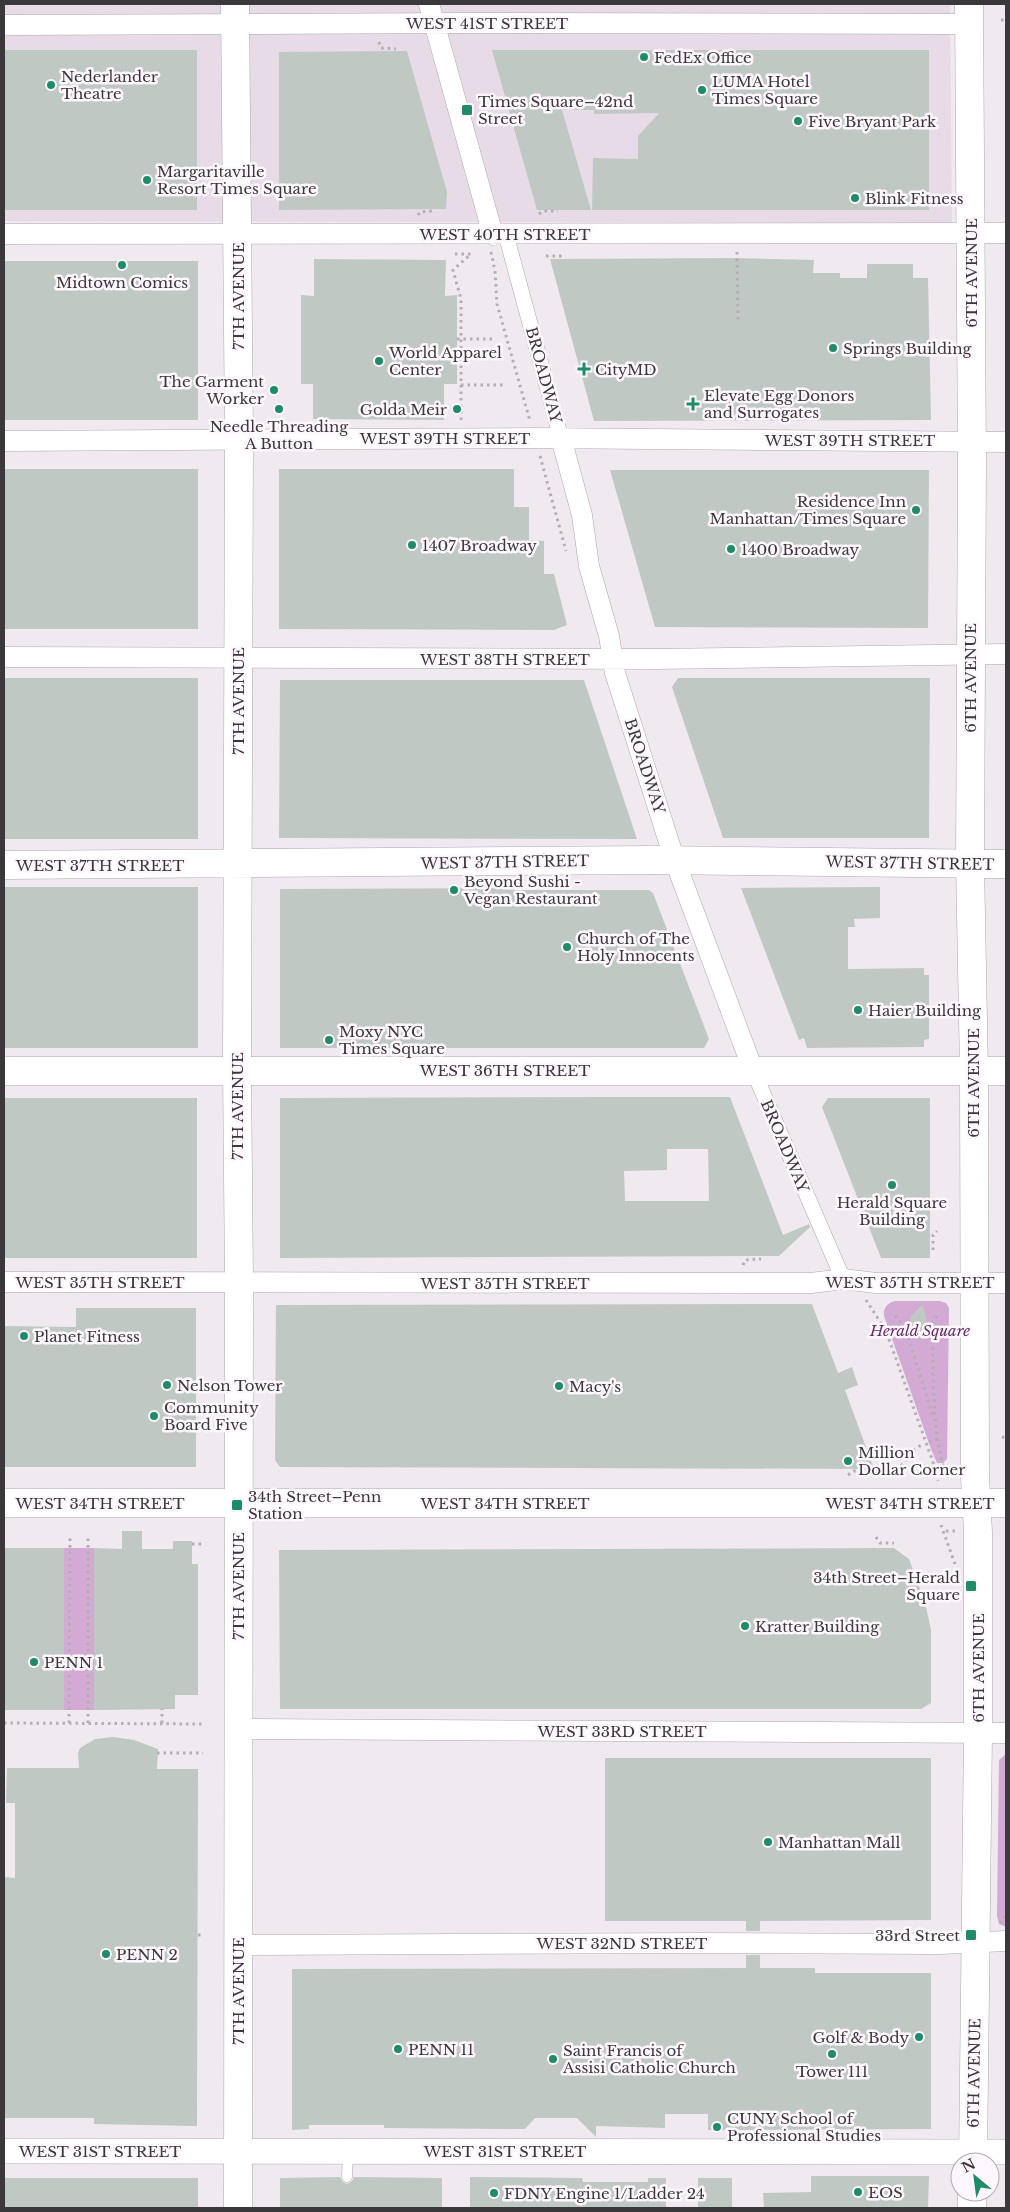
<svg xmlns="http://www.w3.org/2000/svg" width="1010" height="2212" viewBox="0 0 1010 2212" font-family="'Libre Baskerville',serif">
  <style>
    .built { fill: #e6dbe7 }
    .green { fill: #d2aad4 }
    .building { fill: #c0c8c4; fill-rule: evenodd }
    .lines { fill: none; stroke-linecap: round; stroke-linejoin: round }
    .service-casing { stroke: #aca7ac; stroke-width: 11 }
    .pedestrian-casing { stroke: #aca7ac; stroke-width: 16 }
    .minor-casing { stroke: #aca7ac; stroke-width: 21 }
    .tertiary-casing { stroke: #aca7ac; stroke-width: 26 }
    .secondary-casing { stroke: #aca7ac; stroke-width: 29 }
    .primary-casing { stroke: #aca7ac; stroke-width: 29 }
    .path { stroke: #b3aeb3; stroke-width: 3; stroke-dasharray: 2.5 4; stroke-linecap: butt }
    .service { stroke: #fff; stroke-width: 10 }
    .pedestrian { stroke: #fff; stroke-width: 15 }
    .minor { stroke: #fff; stroke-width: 20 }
    .tertiary { stroke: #fff; stroke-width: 25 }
    .secondary { stroke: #fff; stroke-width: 28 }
    .primary { stroke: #fff; stroke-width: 28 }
    .poi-dot { fill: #208b69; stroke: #fdf7fd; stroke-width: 2 }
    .labels { text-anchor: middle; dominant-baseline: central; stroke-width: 5; stroke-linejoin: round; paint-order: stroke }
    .street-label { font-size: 15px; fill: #3a383b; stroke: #fdf7fd }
    .poi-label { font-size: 15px; fill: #3a383b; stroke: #fdf7fd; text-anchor: start }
    .park-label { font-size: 15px; font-style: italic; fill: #642f68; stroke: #fdf7fd }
  </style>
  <rect width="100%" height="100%" fill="#f0eaf0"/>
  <path class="built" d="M4 4H950L952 223 4 221Z"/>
  <path class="green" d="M895 1301H940L946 1303 949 1308 947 1459 943 1463H937L931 1449 884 1316C883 1308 887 1303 895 1301Z
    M64 1548H94V1710H64Z
    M1006 1754V1927L999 1924 997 1916 999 1760Z"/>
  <path class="building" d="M4 50H197V210H4Z
    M492 50H929V210H592L593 158 638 159V136L659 113 594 114V110H562L591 210H537Z
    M407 51 447 192 446 209 279 210V52Z
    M734 258 814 260 813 273H840V278H867V264H913V278H928L931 420 594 421 550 259Z
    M314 259 446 260 445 296 457 295V384H444V420L313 419V384H301V295L314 296Z
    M4 261H198V420H4Z
    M4 469H198V629H4Z
    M279 469H514V507H529V540L544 541V574H554L567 625 554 630 279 629Z
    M610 470H929L928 628 655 627Z
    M4 678H198V839H4Z
    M678 678H930L929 838H723L672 687Z
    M280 680H584L637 839 279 838Z
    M4 887H198V1048H4Z
    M880 887V918L854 919 855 927H848V969L924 968V975H929V1039L924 1040V1047L807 1048 804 1038 799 1040 741 888Z
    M514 888V890H649L653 893 709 1039 704 1048H280V889Z
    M604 1097H730L783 1235 809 1224 810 1227 779 1256 280 1258V1098ZM667 1149H708L709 1201H625L624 1171 667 1170Z
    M4 1098H197V1258H4Z
    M828 1098H930V1258H881L822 1107Z
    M812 1304 838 1373 852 1367 858 1385 845 1390 874 1469 280 1467 275 1460 276 1305Z
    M923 1304 929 1334 913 1336 910 1317Z
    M76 1308H196V1467H4V1326L76 1327Z
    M122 1531H142V1549H173V1541H192V1564H198V1695H175V1709L94 1710V1548L122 1549Z
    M4 1548H64V1710H4Z
    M894 1548 909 1559 925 1602 931 1630V1703L921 1709H280L279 1550Z
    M113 1737 134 1740 158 1749 157 1769H198L197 2126 94 2124V2118H4V1877L15 1878V1803H6L7 1768H79L78 1753 80 1748 95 1739Z
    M605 1758H931V1920L760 1921V1931H746V1921H605Z
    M746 1955H760V1968H815V1973H931V2129L708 2130V2114H665V2128L596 2126V2137L577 2118H535L525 2129 384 2128V2125H309V2129L292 2130V1969L746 1968Z
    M811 2176H929L928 2208H764L763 2193 811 2192Z
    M340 2177 343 2182 347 2184 352 2181 354 2177 442 2178V2208H280V2178Z
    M470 2177 582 2178 583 2182H648V2178H666V2208H470Z
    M4 2178H198V2208H4Z
    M698 2178H732V2208H698Z"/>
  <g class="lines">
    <defs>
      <path id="service" d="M347 2177 348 2152"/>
      <path id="pedestrian" d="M506 235 561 438
        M753 1070 843 1279"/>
      <path id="minor" d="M429 4 493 235
        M4 25 463 23 969 24
        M4 234 1006 233
        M561 438 582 515 589 566 609 636 615 673 675 861 753 1070
        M4 441 535 438 1006 442
        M4 657 655 659 1006 654
        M4 1282 811 1283 843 1279 876 1283H1006
        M238 1729 1006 1733
        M238 1945 703 1943 940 1944 1006 1941"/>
      <path id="tertiary" d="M4 2151 1006 2152"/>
      <path id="secondary" d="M235 4 239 439 237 1070 239 1282 238 2208
        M969 4 972 463 970 864 974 1071 975 1477 978 1532V1733L973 2162
        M4 865 652 860 1006 864
        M4 1071H1006
        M972 2208V2192"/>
      <path id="primary" d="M4 1503H1006"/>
    </defs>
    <use href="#service" class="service-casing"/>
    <use href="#pedestrian" class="pedestrian-casing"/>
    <use href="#minor" class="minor-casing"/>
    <use href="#tertiary" class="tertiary-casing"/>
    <use href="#secondary" class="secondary-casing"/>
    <use href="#primary" class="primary-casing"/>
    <path class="path" d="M1001 20H1006
      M379 42 381 48 396 49
      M539 214 543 211H558
      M418 215 420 212 433 211
      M491 252 495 271 497 304 530 421
      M737 252 738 321
      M455 254H471
      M546 256H563
      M457 339H493
      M461 385H506
      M461 420V299L453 270 471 254
      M540 456 566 551
      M933 1250V1235L937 1231
      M743 1265 745 1260 761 1259
      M866 1300 886 1331 933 1462 938 1481
      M895 1316 905 1327 933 1416
      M937 1316 933 1322C933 1353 931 1455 949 1477
      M1002 1437 1006 1438
      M929 1442 938 1439
      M848 1475 854 1471H867
      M893 1476 915 1449 923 1444
      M941 1525 955 1564
      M946 1531H955
      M876 1537 880 1543H894
      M192 1544H202
      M4 1723 203 1724
      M69 1723 70 1536
      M88 1723V1536
      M162 1723V1709
      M157 1753H203
      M1000 1923 1006 1916
      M198 1935H202"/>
    <use href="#service" class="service"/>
    <use href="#pedestrian" class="pedestrian"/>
    <use href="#minor" class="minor"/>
    <use href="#tertiary" class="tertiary"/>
    <use href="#secondary" class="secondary"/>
    <use href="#primary" class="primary"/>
  </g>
  <g class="poi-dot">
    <circle cx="644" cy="57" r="5"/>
    <circle cx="51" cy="85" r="5"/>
    <circle cx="702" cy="90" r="5"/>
    <rect x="461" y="104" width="12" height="12" rx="2.5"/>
    <circle cx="798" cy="121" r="5"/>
    <circle cx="147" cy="180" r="5"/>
    <circle cx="855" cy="198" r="5"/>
    <circle cx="122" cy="265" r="5"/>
    <circle cx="833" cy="348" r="5"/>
    <circle cx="379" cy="361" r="5"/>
    <path d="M581.5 361.5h5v5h5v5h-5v5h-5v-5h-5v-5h5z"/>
    <circle cx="274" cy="390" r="5"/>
    <path d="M690.5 396.5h5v5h5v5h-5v5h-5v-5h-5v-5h5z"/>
    <circle cx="279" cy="409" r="5"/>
    <circle cx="457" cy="409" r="5"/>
    <circle cx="916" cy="510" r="5"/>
    <circle cx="412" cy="545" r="5"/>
    <circle cx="731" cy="549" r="5"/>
    <circle cx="454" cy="890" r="5"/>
    <circle cx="567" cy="947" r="5"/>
    <circle cx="858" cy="1010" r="5"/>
    <circle cx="329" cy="1040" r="5"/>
    <circle cx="892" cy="1185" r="5"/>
    <circle cx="24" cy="1336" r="5"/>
    <circle cx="167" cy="1385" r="5"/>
    <circle cx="559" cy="1386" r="5"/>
    <circle cx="154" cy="1416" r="5"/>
    <circle cx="848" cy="1461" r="5"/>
    <rect x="231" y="1499" width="12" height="12" rx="2.5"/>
    <rect x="965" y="1580" width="12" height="12" rx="2.5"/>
    <circle cx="745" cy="1626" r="5"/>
    <circle cx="34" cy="1662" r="5"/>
    <circle cx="768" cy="1842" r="5"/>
    <rect x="965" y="1929" width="12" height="12" rx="2.5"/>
    <circle cx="106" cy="1954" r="5"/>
    <circle cx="919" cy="2037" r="5"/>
    <circle cx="398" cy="2049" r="5"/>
    <circle cx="832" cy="2054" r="5"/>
    <circle cx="553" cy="2059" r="5"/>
    <circle cx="717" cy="2127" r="5"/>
    <circle cx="858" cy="2192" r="5"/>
    <circle cx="494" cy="2193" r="5"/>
  </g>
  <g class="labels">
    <g class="street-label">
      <text x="487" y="23">WEST 41ST STREET</text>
      <text x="505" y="234">WEST 40TH STREET</text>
      <text transform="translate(971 273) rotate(-90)">6TH AVENUE</text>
      <text transform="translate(238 296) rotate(-90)">7TH AVENUE</text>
      <text transform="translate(544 375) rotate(75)">BROADWAY</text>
      <text x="445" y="438">WEST 39TH STREET</text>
      <text x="850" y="440">WEST 39TH STREET</text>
      <text x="505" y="659">WEST 38TH STREET</text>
      <text transform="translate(970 678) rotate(-90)">6TH AVENUE</text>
      <text transform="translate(238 701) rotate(-90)">7TH AVENUE</text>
      <text transform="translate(645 766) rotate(72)">BROADWAY</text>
      <text transform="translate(505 862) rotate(-1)">WEST 37TH STREET</text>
      <text transform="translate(910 863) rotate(1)">WEST 37TH STREET</text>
      <text x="100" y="865">WEST 37TH STREET</text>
      <text x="505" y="1070">WEST 36TH STREET</text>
      <text transform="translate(973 1083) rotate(-90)">6TH AVENUE</text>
      <text transform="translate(237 1106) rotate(-90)">7TH AVENUE</text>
      <text transform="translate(785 1146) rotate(67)">BROADWAY</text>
      <text x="100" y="1282">WEST 35TH STREET</text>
      <text x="910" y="1282">WEST 35TH STREET</text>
      <text x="505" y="1283">WEST 35TH STREET</text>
      <text x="100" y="1503">WEST 34TH STREET</text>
      <text x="505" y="1503">WEST 34TH STREET</text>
      <text x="910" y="1503">WEST 34TH STREET</text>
      <text transform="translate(238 1586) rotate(-90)">7TH AVENUE</text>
      <text transform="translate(978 1668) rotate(-90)">6TH AVENUE</text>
      <text x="622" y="1731">WEST 33RD STREET</text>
      <text x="622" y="1943">WEST 32ND STREET</text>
      <text transform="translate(238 1991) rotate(-90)">7TH AVENUE</text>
      <text transform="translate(974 2073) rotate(-89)">6TH AVENUE</text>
      <text x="100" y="2151">WEST 31ST STREET</text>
      <text x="505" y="2151">WEST 31ST STREET</text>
    </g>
    <g class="poi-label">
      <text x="654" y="57">FedEx Office</text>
      <text x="61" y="76">Nederlander<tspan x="61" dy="17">Theatre</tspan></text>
      <text x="712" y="81">LUMA Hotel<tspan x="712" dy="17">Times Square</tspan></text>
      <text x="478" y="101">Times Square–42nd<tspan x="478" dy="17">Street</tspan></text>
      <text x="808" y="121">Five Bryant Park</text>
      <text x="157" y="171">Margaritaville<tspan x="157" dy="17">Resort Times Square</tspan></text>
      <text x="865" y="198">Blink Fitness</text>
      <text x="122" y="282" text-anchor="middle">Midtown Comics</text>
      <text x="843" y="348">Springs Building</text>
      <text x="389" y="352">World Apparel<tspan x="389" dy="17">Center</tspan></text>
      <text x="595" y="369">CityMD</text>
      <text x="264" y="381" text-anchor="end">The Garment<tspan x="264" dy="17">Worker</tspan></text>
      <text x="704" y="395">Elevate Egg Donors<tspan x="704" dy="17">and Surrogates</tspan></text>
      <text x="447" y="409" text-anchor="end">Golda Meir</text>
      <text x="279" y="426" text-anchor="middle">Needle Threading<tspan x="279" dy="17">A Button</tspan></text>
      <text x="906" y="501" text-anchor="end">Residence Inn<tspan x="906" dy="17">Manhattan/Times Square</tspan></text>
      <text x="422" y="545">1407 Broadway</text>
      <text x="741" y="549">1400 Broadway</text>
      <text x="464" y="881">Beyond Sushi -<tspan x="464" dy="17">Vegan Restaurant</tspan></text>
      <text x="577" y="938">Church of The<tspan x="577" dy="17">Holy Innocents</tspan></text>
      <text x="868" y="1010">Haier Building</text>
      <text x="339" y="1031">Moxy NYC<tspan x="339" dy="17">Times Square</tspan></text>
      <text x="892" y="1202" text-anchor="middle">Herald Square<tspan x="892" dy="17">Building</tspan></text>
      <text x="34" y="1336">Planet Fitness</text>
      <text x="177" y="1385">Nelson Tower</text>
      <text x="569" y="1386">Macy's</text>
      <text x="164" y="1407">Community<tspan x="164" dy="17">Board Five</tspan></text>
      <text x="858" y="1452">Million<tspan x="858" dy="17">Dollar Corner</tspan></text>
      <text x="248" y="1496">34th Street–Penn<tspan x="248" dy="17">Station</tspan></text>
      <text x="960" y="1577" text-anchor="end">34th Street–Herald<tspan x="960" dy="17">Square</tspan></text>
      <text x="755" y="1626">Kratter Building</text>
      <text x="44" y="1662">PENN 1</text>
      <text x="778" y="1842">Manhattan Mall</text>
      <text x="960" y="1935" text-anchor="end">33rd Street</text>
      <text x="116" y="1954">PENN 2</text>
      <text x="909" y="2037" text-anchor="end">Golf &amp; Body</text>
      <text x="408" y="2049">PENN 11</text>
      <text x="563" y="2050">Saint Francis of<tspan x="563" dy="17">Assisi Catholic Church</tspan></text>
      <text x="832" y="2071" text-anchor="middle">Tower 111</text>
      <text x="727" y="2118">CUNY School of<tspan x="727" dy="17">Professional Studies</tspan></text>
      <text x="868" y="2192">EOS</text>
      <text x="504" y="2193">FDNY Engine 1/Ladder 24</text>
    </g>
    <g class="park-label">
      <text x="920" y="1330">Herald Square</text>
    </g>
  </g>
  <rect width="1010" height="2212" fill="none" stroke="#3a383b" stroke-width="10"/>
  <g transform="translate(975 2177) rotate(331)"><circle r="24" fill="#fdf7fd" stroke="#afabaf"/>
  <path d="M0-4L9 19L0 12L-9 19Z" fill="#208b69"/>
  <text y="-8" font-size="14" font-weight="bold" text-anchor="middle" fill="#3a383b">N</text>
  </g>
</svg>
